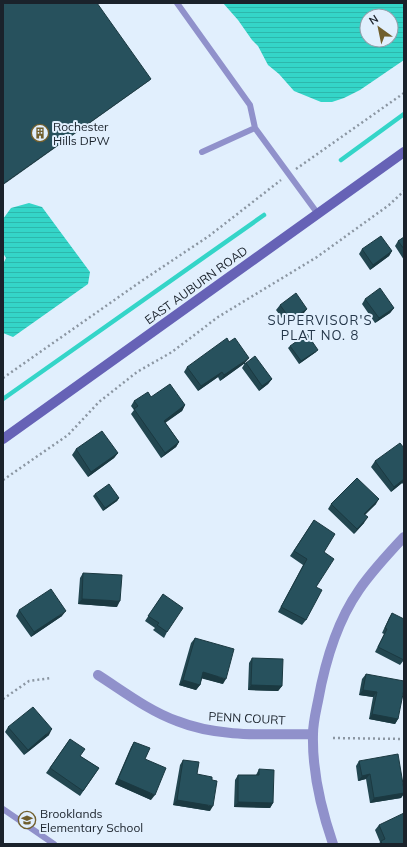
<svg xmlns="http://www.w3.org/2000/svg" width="407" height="847" viewBox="0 0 407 847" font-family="Mulish,sans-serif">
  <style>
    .water { fill: url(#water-rules); fill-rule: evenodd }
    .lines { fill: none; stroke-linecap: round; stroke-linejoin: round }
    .stream { stroke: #34d5c8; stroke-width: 4.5 }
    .path { stroke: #8b96a2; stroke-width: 2.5; stroke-dasharray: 2 3; stroke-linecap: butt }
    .lane { stroke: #9091cb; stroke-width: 6 }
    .street { stroke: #9091cb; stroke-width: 10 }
    .secondary { stroke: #6662b6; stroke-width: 10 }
    .wall { fill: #224650 }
    .shaded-wall { fill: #1b3941 }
    .building { fill: #27515d; stroke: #1b3941 }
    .labels { text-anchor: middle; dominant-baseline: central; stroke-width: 4; stroke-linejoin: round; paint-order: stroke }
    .poi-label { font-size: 12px; fill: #1a222b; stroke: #e1effd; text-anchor: start }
    .street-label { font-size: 12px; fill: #1a222b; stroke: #e1effd }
    .neighbourhood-label { font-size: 13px; letter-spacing: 1px; fill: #243649; stroke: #e1effd }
  </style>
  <defs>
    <pattern id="water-rules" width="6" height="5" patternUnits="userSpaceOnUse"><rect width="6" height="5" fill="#34d5c8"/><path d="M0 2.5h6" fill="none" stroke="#2db7ac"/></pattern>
  </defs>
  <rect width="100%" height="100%" fill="#e1effd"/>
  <path class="water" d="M223 3H404V60L360 90 344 98 332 102H321L294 91 279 74 268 65 258 46 252 40 238 20ZM367 16H391V40H367Z
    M29 203 42 207 90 272 88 284 13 337 3 333V264L6 258 3 253V219L11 208Z"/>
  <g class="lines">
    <path class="stream" d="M341 160 404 114
      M3 399 264 215"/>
    <path class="path" d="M296 169 404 93
      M3 378 143 280 209 236 281 180
      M3 480 68 435 99 402 137 372 172 352 218 317 317 257 389 205 404 191
      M3 699 29 681 51 678
      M333 738 404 739"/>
    <path class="lane" d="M177 3 250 105 255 128 318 214
      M202 152 255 128
      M3 809 54 844"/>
    <path class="street" d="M98 675C123 691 149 711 177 721 219 738 268 734 313 734
      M333 844C321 809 312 771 313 734 313 723 316 711 318 701 325 662 336 623 359 590 372 571 388 554 404 537"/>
    <path class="secondary" d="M3 439 404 152"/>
  </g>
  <path class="wall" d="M404 237V260L395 246 398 241Z
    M362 249 392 251 389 256 370 270 359 254Z
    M365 299 394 308 390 313 375 323 362 304Z
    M280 305 307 309 303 314 287 325 276 310Z
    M290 346 316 352 299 364 288 348Z
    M245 363 220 381 218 377 198 391 184 372 187 367 246 363 272 379 268 384 259 391 242 368Z
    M151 397 185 405 182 411 165 422 179 442 176 447 161 458 131 414 134 410 131 406 134 401Z
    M404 448V485L402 483 391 492 371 467 375 461Z
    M76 449 118 453 114 458 88 477 72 455Z
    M95 494 119 498 117 501 103 511 93 496Z
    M331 504H376L365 515 364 523 354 534 328 509Z
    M314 520 324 552 316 587 306 620 302 625 278 612 303 565 290 556Z
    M83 573 117 607 78 604 80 578Z
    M163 594 167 632 164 638 153 630 155 628 145 621Z
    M19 610 62 616 31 637 16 616Z
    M392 613 404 660 400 665 375 652 384 634 382 633 389 618Z
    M195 638 223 684 202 678 200 685 196 690 179 685 191 643Z
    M252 658 282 686 278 691 248 690 249 663Z
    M366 674 398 719 395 724 369 719 373 697 359 695 362 679Z
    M8 727 49 735 24 755 5 732Z
    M70 739 80 756 99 768 80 796 46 773Z
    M134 742 145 759 151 800 115 784 131 747Z
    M183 760 197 774 210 811 173 805 180 765Z
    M359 761 404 790V794L401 798 370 803 366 779 358 781 356 766Z
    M259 769 273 803 270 808 234 807 235 780 238 775H256Z
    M379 825 404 844H379L380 842 375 830Z"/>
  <path class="shaded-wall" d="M151 79 149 81 3 185V184Z
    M392 251 389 256 370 270 373 265Z
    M394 308 390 313 375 323 379 318Z
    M307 309 303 314 287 325 291 320Z
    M318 350 316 352 299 364 301 361Z
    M249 358 245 363 220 381 224 375Z
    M222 372 218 377 198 391 201 386Z
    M272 379 268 384 259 391 262 386Z
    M185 405 182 411 161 426 164 421Z
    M179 442 176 447 161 458 165 453Z
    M118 453 114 458 88 477 91 472Z
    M404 479V481L402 483 391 492 394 487Z
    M119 498 117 501 103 511 105 508Z
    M379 499 376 504 360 519 364 514Z
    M368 517 364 523 354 534 357 529Z
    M82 599 120 601 117 607 78 604Z
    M66 611 62 616 31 637 34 632Z
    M203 672 226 679 223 684 200 678Z
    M183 680 200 685 196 690 179 685Z
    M251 685 282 686 278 691 248 690Z
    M363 690 377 692 373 697 359 695Z
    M372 714 398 719 395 724 369 719Z
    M52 729 49 735 24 755 28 750Z
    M370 774 366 779 358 781 362 776Z
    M118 779 155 795 151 800 115 784Z
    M404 793 401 798 370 803 374 798Z
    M177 800 213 806 210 811 173 805Z
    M238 802 273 803 270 808 234 807Z"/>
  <path class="building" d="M3 3H97L151 79 3 184Z
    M381 236 392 251 373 265 362 249Z
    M404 237V249L398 241Z
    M380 288 394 308 379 318 365 299Z
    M296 293 307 309 291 320 280 305Z
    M307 334 318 350 301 361 290 346Z
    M227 338 229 342 235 338 249 358 224 375 222 372 201 386 187 367Z
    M255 356 272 379 262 386 246 363Z
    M170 384 185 405 164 421 179 442 165 453 134 409 138 406 134 401 148 392 151 397Z
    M102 431 118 453 91 472 76 449Z
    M400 443 404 448V479L394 487 375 461Z
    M357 478 379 499 364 514 368 517 357 529 331 504Z
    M109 484 119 498 105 508 95 494Z
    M314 520 335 534 324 552 334 559 316 587 322 590 306 620 281 607 307 559 294 551Z
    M83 573 122 575 120 601 82 599Z
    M51 589 66 611 34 632 19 610Z
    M163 594 183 608 167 632 157 625 159 623 148 616Z
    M392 613 404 619V660L378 647 387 629 385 628Z
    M195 638 234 649 226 679 203 672 200 685 183 680Z
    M252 658 283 659 282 686 251 685Z
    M366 674 404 681V689L398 719 372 714 377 692 363 690Z
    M33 707 52 729 28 750 8 727Z
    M70 739 85 749 80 756 99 768 83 791 50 768Z
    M134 742 150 748 145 759 166 768 155 795 118 779Z
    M398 754 404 790V793L374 798 370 774 362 776 359 761Z
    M183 760 199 762 197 774 212 777V780L217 781 213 806 177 800Z
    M259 769 274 770 273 803 238 802V775H259Z
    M404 813V844H382L381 841 385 839 379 825Z"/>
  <defs>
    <symbol id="building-ring" viewBox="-11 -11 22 22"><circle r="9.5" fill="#e1effd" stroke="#715f2d" stroke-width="1.5"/><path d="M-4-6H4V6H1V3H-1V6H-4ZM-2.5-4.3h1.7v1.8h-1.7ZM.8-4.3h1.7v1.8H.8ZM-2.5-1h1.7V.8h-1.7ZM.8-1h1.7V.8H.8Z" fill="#715f2d"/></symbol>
    <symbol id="school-ring" viewBox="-11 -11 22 22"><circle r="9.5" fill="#e1effd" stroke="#715f2d" stroke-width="1.5"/><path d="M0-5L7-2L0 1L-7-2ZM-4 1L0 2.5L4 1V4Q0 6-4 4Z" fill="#715f2d"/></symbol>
  </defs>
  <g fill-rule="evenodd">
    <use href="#building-ring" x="30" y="123" width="20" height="20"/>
    <use href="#school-ring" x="17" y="810" width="20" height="20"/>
  </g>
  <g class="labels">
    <g class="poi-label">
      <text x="53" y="126">Rochester<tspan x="53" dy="14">Hills DPW</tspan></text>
      <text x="40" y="813">Brooklands<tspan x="40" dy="14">Elementary School</tspan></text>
    </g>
    <g class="street-label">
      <text transform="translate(196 285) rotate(-36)">EAST AUBURN ROAD</text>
      <text transform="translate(247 718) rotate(3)">PENN COURT</text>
    </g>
    <g class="neighbourhood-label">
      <text x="320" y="320">SUPERVISOR'S<tspan x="320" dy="15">PLAT NO. 8</tspan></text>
    </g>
  </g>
  <rect width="407" height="847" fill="none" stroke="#1a222b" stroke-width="8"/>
  <g transform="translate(379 28) rotate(327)"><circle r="19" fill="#e1effd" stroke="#919da9"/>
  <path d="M0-3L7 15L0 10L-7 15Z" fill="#715f2d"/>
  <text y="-6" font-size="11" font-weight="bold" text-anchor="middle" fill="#1a222b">N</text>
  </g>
</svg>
